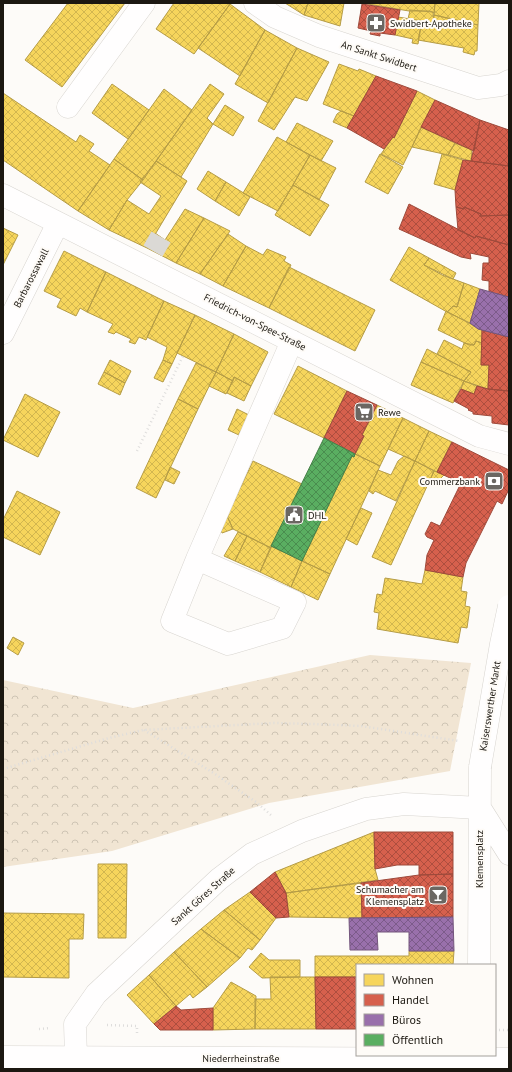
<svg xmlns="http://www.w3.org/2000/svg" width="512" height="1072" viewBox="0 0 512 1072" font-family="'PT Sans',sans-serif">
  <style>
    .park { fill: url(#park-crowns) }
    .homes { fill: url(#homes-cross-hatch); stroke: #b59c46 }
    .shops { fill: url(#shops-cross-hatch); stroke: #9e4a3b }
    .offices { fill: url(#offices-cross-hatch); stroke: #74567d }
    .public { fill: url(#public-cross-hatch); stroke: #478149 }
    .lines { fill: none; stroke-linecap: round; stroke-linejoin: round }
    .minor-tunnel { stroke: #dbd9d5; stroke-width: 22; stroke-dasharray: 22 11; stroke-linecap: butt }
    .minor-casing { stroke: #d8d5d0; stroke-width: 23 }
    .major-casing { stroke: #d8d5d0; stroke-width: 23 }
    .path { stroke: #dedddc; stroke-width: 2.5; stroke-dasharray: 1 3; stroke-linecap: butt }
    .minor { stroke: #fffefe; stroke-width: 22 }
    .major { stroke: #fffefe; stroke-width: 22 }
    .minor-bridge-casing { stroke: #d8d5d0; stroke-width: 23; stroke-linecap: butt }
    .minor-bridge { stroke: #fffefe; stroke-width: 22 }
    .labels { text-anchor: middle; dominant-baseline: central; stroke-width: 4; stroke-linejoin: round; paint-order: stroke }
    .poi-label { font-size: 10px; fill: #1c1811; stroke: #fefbf7; text-anchor: start }
    .street-label { font-size: 10px; fill: #1c1811; stroke: #fefbf7 }
  </style>
  <defs>
    <pattern id="park-crowns" width="20" height="18" patternUnits="userSpaceOnUse"><rect width="20" height="18" fill="#f1e5d3"/><path d="M2 6a3 3 0 1 1 6 0M12 15a3 3 0 1 1 6 0" fill="none" stroke="#cec4b4"/></pattern>
    <pattern id="homes-cross-hatch" width="8" height="8" patternUnits="userSpaceOnUse"><rect width="8" height="8" fill="#f6d55c"/><path d="M0 0l8 8M0 8l8-8" fill="none" stroke="#d2b64f"/></pattern>
    <pattern id="shops-cross-hatch" width="8" height="8" patternUnits="userSpaceOnUse"><rect width="8" height="8" fill="#d6604d"/><path d="M0 0l8 8M0 8l8-8" fill="none" stroke="#ad4e3f"/></pattern>
    <pattern id="offices-cross-hatch" width="8" height="8" patternUnits="userSpaceOnUse"><rect width="8" height="8" fill="#9970ab"/><path d="M0 0l8 8M0 8l8-8" fill="none" stroke="#7c5b8a"/></pattern>
    <pattern id="public-cross-hatch" width="8" height="8" patternUnits="userSpaceOnUse"><rect width="8" height="8" fill="#5aae61"/><path d="M0 0l8 8M0 8l8-8" fill="none" stroke="#4a8d4f"/></pattern>
  </defs>
  <rect width="100%" height="100%" fill="#fdfbf8"/>
  <path class="park" d="M370 655 471 663 450 771 269 803 112 851 3 867V680L133 708Z"/>
  <path class="homes" d="M68 3H125L62 87 25 60Z
    M174 3H228L230 4 194 54 156 29Z
    M285 3H308L304 15Z
    M308 3H344L340 26 304 15Z
    M362 3H435L434 13 430 11H409Z
    M435 3H479L478 25 434 15Z
    M230 4 265 30 240 76 198 48Z
    M410 10 433 12 434 23 408 19Z
    M434 15 478 25 477 51H475L474 55 463 52 464 48 418 40 422 21 434 23Z
    M398 17 422 21 418 44 412 43 413 39 395 35Z
    M265 30 297 48 268 103 235 84Z
    M297 48 329 62 307 101 295 97 274 130 258 121Z
    M339 64 358 71 359 69 376 76 354 116 323 104Z
    M112 84 149 110 128 139 92 113Z
    M210 84 224 94 207 118 213 124 181 177 156 161Z
    M164 89 192 110 143 180 114 159Z
    M417 91 435 100 403 165 381 154 393 137 394 138Z
    M3 93 76 142 80 135 94 144 89 151 110 165 78 211 3 160Z
    M225 105 244 117 233 136 213 124Z
    M341 111 354 116 347 128 333 122 337 114Z
    M297 123 333 141 321 161 286 142Z
    M421 127 455 143 448 155 412 147Z
    M277 137 310 155 278 211 243 193Z
    M455 143 472 150 471 161 448 155Z
    M380 154 403 167 388 194 365 182Z
    M442 154 463 160 455 190 434 184Z
    M310 155 336 168 319 200 293 185Z
    M114 159 143 180 127 200 109 230 78 211Z
    M156 161 187 181 147 248 109 230 127 200 149 214 161 196 140 182Z
    M208 171 226 182 215 201 197 189Z
    M226 182 250 197 239 216 215 201Z
    M293 185 329 205 310 236 275 215Z
    M185 209 204 218 176 263 147 248 155 233 165 240Z
    M204 218 230 231 200 274 176 263Z
    M3 228 18 235 3 265Z
    M228 234 246 246 223 286 200 274Z
    M246 246 263 255 267 249 286 257 284 261 291 265 269 308 223 286Z
    M409 247 429 258 424 265 442 275 464 283 457 307 453 306 447 312 390 280Z
    M64 251 106 272 87 312 80 308 76 316 57 307 61 299 44 291Z
    M429 258 456 273 453 279 424 265Z
    M289 267 375 310 355 351 269 308Z
    M106 272 164 301 146 340 139 337 135 344 129 342 131 339 116 332 114 334 108 332 113 324 87 312Z
    M464 283 480 289V290L470 323 447 312 453 306 457 307Z
    M164 301 195 315 172 364 163 360 167 347 147 337Z
    M446 311 482 330V343L476 341 474 345H469L438 330Z
    M195 315 234 334 216 372 177 353Z
    M234 334 268 352 251 386 234 377 233 381 216 372Z
    M444 340 462 349 464 343 474 345 476 341 482 343 481 365H489L488 389 464 381 471 372 437 354Z
    M427 349 471 372 464 381 421 362Z
    M110 360 131 371 125 383 104 372Z
    M163 360 172 364 163 382 154 378Z
    M421 362 464 381 453 403 411 385Z
    M196 363 216 372 198 409 178 399Z
    M298 366 347 391 324 438 274 414Z
    M104 372 125 383 120 395 98 384Z
    M216 372 233 381 226 394 209 386Z
    M234 377 251 386 244 401 227 393Z
    M464 381 477 386 474 394 461 389Z
    M25 394 60 412 38 457 3 440Z
    M178 399 198 409 156 498 136 488Z
    M377 405 403 418 380 466 355 454 364 436 362 435Z
    M237 409 249 415 239 435 228 430Z
    M403 418 429 431 415 461 388 449Z
    M429 431 452 442 437 472 415 461Z
    M355 454 380 466 330 574 302 561 352 456 354 457Z
    M404 456 415 461 396 501 375 491 373 494 369 491 378 470 391 475 398 461Z
    M253 461 302 484 271 548 233 529 227 516Z
    M415 461 434 471 391 565 372 557Z
    M170 467 180 472 174 484 165 480Z
    M434 471 437 472 444 475 439 480H430Z
    M17 491 60 512 40 555 3 537V520Z
    M361 508 372 513 357 545 346 539Z
    M227 516 233 529 222 533 217 520Z
    M238 532 247 536 235 561 224 556Z
    M247 536 271 548 260 572 235 561Z
    M271 546 302 561 291 587 260 572Z
    M302 561 330 574 318 600 291 587Z
    M425 570 463 577 461 591 467 592 465 606 470 607 467 628 461 627 458 643 377 629 379 613 374 612 377 594 382 595 385 578 422 584Z
    M13 637 24 643 18 655 7 648Z
    M374 832 375 869 378 880 286 893 275 872Z
    M98 864H127L126 938H98Z
    M361 883 362 918 289 917 286 893Z
    M250 892 276 918 260 940 224 910Z
    M224 910 260 940 252 950 248 948 240 958 201 929Z
    M3 913 84 914 83 939H69V978L3 977Z
    M201 929 240 958 207 987 174 952Z
    M409 951H454L453 965H357V977H315V956H409Z
    M174 952 207 987 193 998 190 994 176 1006 149 975Z
    M261 953 269 960H300V977L262 978 249 967Z
    M149 975 176 1006 154 1024 127 995Z
    M270 977H315L316 1029H255V999H271Z
    M231 982 256 996 255 1029 213 1030V1008Z"/>
  <path class="shops" d="M362 4 400 10 395 35 380 33V36L370 34 371 31 358 28Z
    M376 76 417 91 394 138 393 137 384 149 347 128Z
    M435 100 480 120 474 151 421 127Z
    M480 120 509 130V166L471 161Z
    M463 160 509 166V215L480 216 481 214 464 207V209L456 207 455 190Z
    M409 204 475 238 476 236 509 245V297L489 292V281L482 280 483 263H489V257L470 253 471 259 461 257 399 229Z
    M456 207 464 209V207L481 214 480 216 509 215V245L476 236 475 238 458 230Z
    M482 330 509 337V391L488 389 489 365H481Z
    M477 386 488 389 509 391V425L492 423V416L473 414V412L468 410 469 409 454 401 461 389 474 394Z
    M347 391 377 405 362 435 364 436 355 454 324 438Z
    M452 442 509 470V489L502 504 497 501 466 563 463 577 425 570 427 555 434 540 427 537 425 534 431 522 440 526 461 483 437 472Z
    M374 832H453V874L419 875V865H397L375 869Z
    M275 872 286 893 289 917 276 918 250 892Z
    M453 874V917L362 918 361 883 419 875Z
    M315 977H357V1029H316Z
    M176 1006 181 1010 213 1008V1030H160L154 1024Z"/>
  <path class="offices" d="M480 289 509 297V337L478 329 470 323Z
    M453 917 454 951H409V932H377L378 950H350L349 918Z"/>
  <path class="public" d="M324 438 355 454 354 457 352 456 302 561 271 546Z"/>
  <g class="lines">
    <path class="minor-tunnel" d="M153 251 161 237"/>
    <defs>
      <path id="minor" d="M255 3 275 17 319 36 478 88 501 85 509 81
        M68 107 144 3
        M3 195 479 436 509 444
        M3 333 58 223
        M197 559 295 602 282 628 228 644 172 621 197 559 292 341
        M480 808 509 854
        M479 965 480 767
        M76 1057 75 1024 96 994 219 879 252 854 302 831 366 809 404 804 480 808"/>
      <path id="major" d="M3 1057 509 1059"/>
    </defs>
    <use href="#minor" class="minor-casing"/>
    <use href="#major" class="major-casing"/>
    <path class="path" d="M137 451 183 356
      M144 730 215 774 256 802 272 816
      M3 769 109 738 143 730 274 723 314 724 361 726 459 741
      M107 1025 137 1026V1033
      M39 1029 50 1028
      M495 1030H509"/>
    <use href="#minor" class="minor"/>
    <use href="#major" class="major"/>
    <defs>
      <path id="minor-bridge" d="M480 767 501 644 509 606"/>
    </defs>
    <use href="#minor-bridge" class="minor-bridge-casing"/>
    <use href="#minor-bridge" class="minor-bridge"/>
  </g>
  <defs>
    <symbol id="pharmacy-square" viewBox="-11 -11 22 22"><rect x="-9" y="-9" width="18" height="18" rx="4" fill="#6b6762" stroke="#fefbf7"/><path d="M-2-6h4v4h4v4h-4v4h-4v-4h-4v-4h4Z" fill="#fff"/></symbol>
    <symbol id="supermarket-square" viewBox="-11 -11 22 22"><rect x="-9" y="-9" width="18" height="18" rx="4" fill="#6b6762" stroke="#fefbf7"/><path d="M-6-5.5h2.5l.6 2H6L4.5 2H-2.5L-4.4-4H-6ZM-1.5 3.2a1.3 1.3 0 1 0 .1 0ZM3 3.2a1.3 1.3 0 1 0 .1 0Z" fill="#fff"/></symbol>
    <symbol id="bank-square" viewBox="-11 -11 22 22"><rect x="-9" y="-9" width="18" height="18" rx="4" fill="#6b6762" stroke="#fefbf7"/><path d="M-6-4H6V4H-6ZM0-2.3a2.3 2.3 0 1 0 0 4.6a2.3 2.3 0 1 0 0-4.6Z" fill="#fff"/></symbol>
    <symbol id="civic-square" viewBox="-11 -11 22 22"><rect x="-9" y="-9" width="18" height="18" rx="4" fill="#6b6762" stroke="#fefbf7"/><path d="M-.6-6.5H3V-4.5H.6V-3L4-1V1h2V6H-6V1h2V-1L-.6-3ZM-1.2 2.5V6h2.4V2.5Z" fill="#fff"/></symbol>
    <symbol id="bar-square" viewBox="-11 -11 22 22"><rect x="-9" y="-9" width="18" height="18" rx="4" fill="#6b6762" stroke="#fefbf7"/><path d="M-6-5H6L.8 .8V4.5H3.5V6h-7V4.5H-.8V.8Z" fill="#fff"/></symbol>
  </defs>
  <g fill-rule="evenodd">
    <use href="#pharmacy-square" x="365" y="12" width="22" height="22"/>
    <use href="#supermarket-square" x="353" y="401" width="22" height="22"/>
    <use href="#bank-square" x="483" y="470" width="22" height="22"/>
    <use href="#civic-square" x="283" y="504" width="22" height="22"/>
    <use href="#bar-square" x="427" y="884" width="22" height="22"/>
  </g>
  <g class="labels">
    <g class="poi-label">
      <text x="390" y="23">Swidbert-Apotheke</text>
      <text x="378" y="412">Rewe</text>
      <text x="480" y="481" text-anchor="end">Commerzbank</text>
      <text x="308" y="515">DHL</text>
      <text x="424" y="889" text-anchor="end">Schumacher am<tspan x="424" dy="12">Klemensplatz</tspan></text>
    </g>
    <g class="street-label">
      <text transform="translate(379 56) rotate(18)">An Sankt Swidbert</text>
      <text transform="translate(31 278) rotate(-63)">Barbarossawall</text>
      <text transform="translate(255 322) rotate(27)">Friedrich-von-Spee-Straße</text>
      <text transform="translate(490 706) rotate(-81)">Kaiserswerther Markt</text>
      <text transform="translate(479 859) rotate(-90)">Klemensplatz</text>
      <text transform="translate(203 896) rotate(-42)">Sankt Göres Straße</text>
      <text x="241" y="1058">Niederrheinstraße</text>
    </g>
  </g>
  <rect width="512" height="1072" fill="none" stroke="#1c1811" stroke-width="8"/>
  <rect x="356" y="964" width="140" height="92" fill="#fefbf7" stroke="#a4a09b"/>
  <rect x="364" y="974" width="20" height="12" fill="#f6d55c" stroke="#a4a09b"/>
  <text x="392" y="984" font-size="12" fill="#1c1811">Wohnen</text>
  <rect x="364" y="994" width="20" height="12" fill="#d6604d" stroke="#a4a09b"/>
  <text x="392" y="1004" font-size="12" fill="#1c1811">Handel</text>
  <rect x="364" y="1014" width="20" height="12" fill="#9970ab" stroke="#a4a09b"/>
  <text x="392" y="1024" font-size="12" fill="#1c1811">Büros</text>
  <rect x="364" y="1034" width="20" height="12" fill="#5aae61" stroke="#a4a09b"/>
  <text x="392" y="1044" font-size="12" fill="#1c1811">Öffentlich</text>
</svg>
